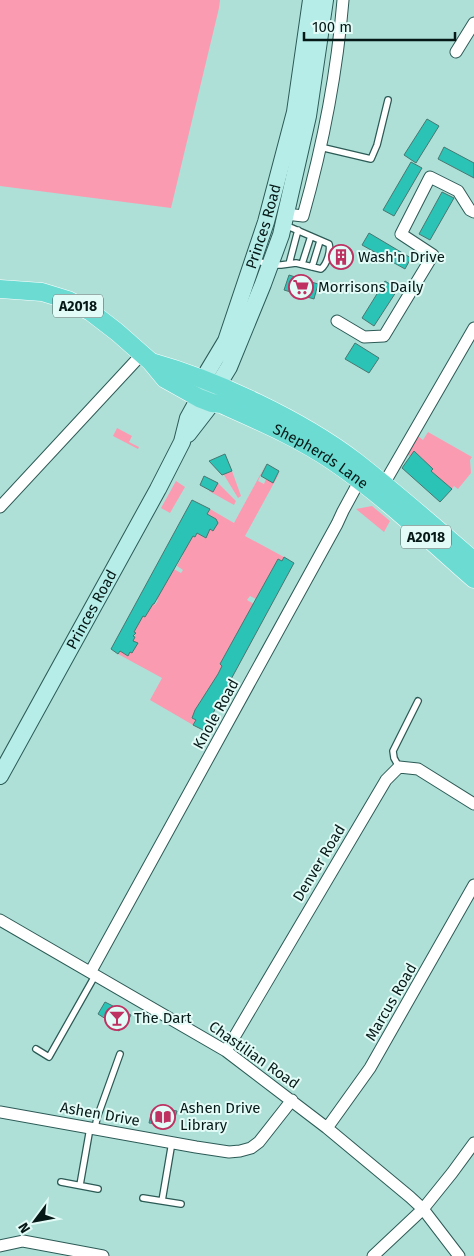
<svg xmlns="http://www.w3.org/2000/svg" width="474" height="1256" viewBox="0 0 474 1256" font-family="'Fira Sans',sans-serif">
  <style>
    .green { fill: #fb9bb1 }
    .building { fill: #2ac3b5; stroke: #497771 }
    .lines { fill: none; stroke-linecap: round; stroke-linejoin: round }
    .service-casing { stroke: #2c5a55; stroke-width: 8 }
    .minor-casing { stroke: #2c5a55; stroke-width: 13 }
    .secondary-casing { stroke: #2c5a55; stroke-width: 18 }
    .primary-casing { stroke: #fff; stroke-width: 19 }
    .service { stroke: #fff; stroke-width: 5.5 }
    .minor { stroke: #fff; stroke-width: 11 }
    .secondary { stroke: #b6ede9; stroke-width: 16 }
    .primary { stroke: #6cdcd3; stroke-width: 18 }
    .labels { text-anchor: middle; dominant-baseline: central; stroke-width: 4; stroke-linejoin: round; paint-order: stroke }
    .shield { fill: #e2fbf7; stroke: #485d5a; stroke-width: 1 }
    .shield-label { font-size: 14px; font-weight: bold; fill: #061917 }
    .street-label { font-size: 15px; fill: #061917; stroke: #e2fbf7 }
    .poi-label { font-size: 15px; fill: #061917; stroke: #e2fbf7; text-anchor: start }
  </style>
  <rect width="100%" height="100%" fill="#aee0d8"/>
  <path class="green" d="M0 0H220L219 8 171 208 0 186Z
    M117 428 132 436 129 442 139 447 138 449 113 436Z
    M428 432 472 457 470 460 471 473 458 489 454 486 452 489 448 485 445 487 441 480 421 462 423 459 415 452 410 456 407 454 418 436 423 440Z
    M266 464 258 481 264 484 266 479 273 482 280 472 245 536 284 557 282 561 278 559 256 599 250 596 247 600 254 604 242 646 248 649 246 652 231 644 220 664 228 669 222 667 218 673 220 675V677L230 682 228 685 221 681 207 690 205 697 218 704 216 707 201 699 192 718 196 720 193 725 150 700 162 678 118 654 120 651 128 656 130 652 133 653 137 643 133 641 135 637 134 632 143 616 145 617 147 613 135 606 153 604 155 605 158 600 153 597 158 588 147 582 149 580 163 588 169 577 170 567 181 573 183 570 177 566 183 555 178 552 184 540 189 543 193 536 195 537 197 533 205 538 210 529 213 531 216 519 213 517 211 519 206 517 210 509 234 523Z
    M219 471 228 473 232 471 241 496 238 498 224 475Z
    M176 481 185 487 170 513 161 508Z
    M218 483 236 501 234 505 209 491 210 490 214 491Z
    M372 506 390 521 384 532 356 509Z"/>
  <path class="building" d="M427 119 439 126 416 163 404 155Z
    M444 147 474 163V178L438 159Z
    M411 162 422 168 394 216 383 210Z
    M442 192 454 198 430 240 419 234Z
    M369 233 411 258 405 269 362 245Z
    M340 249 348 251 342 267 331 263 334 255 337 256Z
    M289 275 318 284 314 299 284 290Z
    M385 281 398 289 374 326 362 318Z
    M355 343 379 358 369 373 345 359Z
    M414 451 433 469 431 471 452 489 440 502 402 468Z
    M225 454 232 471 222 475 209 461Z
    M267 464 279 471 273 483 261 476Z
    M204 476 218 483 213 492 200 485Z
    M192 500 210 509 207 514 216 519 218 523 213 531 210 529 206 538 197 533 195 537 193 536 154 604H153L145 617 143 616 134 632 136 633 133 636 135 637 133 641 138 643 132 653 130 652 128 656 120 651 118 654 111 649Z
    M284 557 294 563 216 707 205 731 193 725 196 720 192 718 195 710 218 674 222 666 220 664 278 559 282 561Z
    M105 1002 131 1015 124 1028 121 1027 119 1031 108 1024 109 1021 98 1014Z
    M156 1107 177 1111 174 1121 166 1120 165 1125 149 1123 151 1114H154Z"/>
  <g class="lines">
    <defs>
      <path id="service" d="M320 147 371 159 377 145 388 100
        M255 260 270 265H281L296 263 321 269C327 264 331 251 329 244L285 225
        M289 264 298 230
        M302 264 311 236
        M312 267 320 241
        M399 767 394 758 393 751 418 701
        M36 1049 49 1057 96 974
        M95 1128 97 1118 120 1054
        M61 1182 98 1189
        M80 1185 90 1128
        M143 1198 181 1204
        M162 1201 172 1142"/>
      <path id="minor" d="M456 52 474 23
        M286 214 303 216C323 145 337 73 343 0
        M337 321 364 337 384 336 433 255 401 234 430 177 458 191 470 210 474 212
        M381 489 474 328
        M0 507 142 354
        M0 920 226 1051 327 1128 410 1197 423 1209 459 1256
        M91 971 337 524 343 511 362 476
        M226 1051 386 780 399 767 418 769 474 804
        M0 1112 196 1147 229 1152 240 1151 251 1148 259 1142 292 1100
        M327 1128 370 1068 474 885
        M0 1246 23 1241 103 1256
        M373 1256 423 1209 452 1173 474 1143"/>
      <g id="secondary">
        <path d="M188 434 212 403 218 385 229 367 263 284 281 235 308 116 325 0"/>
        <path id="s1" d="M0 776 158 489 182 442 188 418 199 398 208 371 226 341 266 222 295 112 311 0"/>
      </g>
      <g id="primary">
        <path id="s2" d="M0 289 42 292 68 300 91 312 117 332 151 362 165 379 199 398 212 403 221 404C259 421 299 438 334 462 384 496 428 539 474 579"/>
        <path d="M151 362C216 380 301 420 355 461 396 493 435 527 474 561"/>
      </g>
    </defs>
    <use href="#service" class="service-casing"/>
    <use href="#minor" class="minor-casing"/>
    <use href="#secondary" class="secondary-casing"/>
    <use href="#primary" class="primary-casing"/>
    <use href="#service" class="service"/>
    <use href="#minor" class="minor"/>
    <use href="#secondary" class="secondary"/>
    <use href="#primary" class="primary"/>
  </g>
  <defs>
    <symbol id="building-ring" viewBox="-11 -11 22 22"><circle r="9.5" fill="#e2fbf7" stroke="#be3161" stroke-width="1.5"/><path d="M-4-6H4V6H1V3H-1V6H-4ZM-2.5-4.3h1.7v1.8h-1.7ZM.8-4.3h1.7v1.8H.8ZM-2.5-1h1.7V.8h-1.7ZM.8-1h1.7V.8H.8Z" fill="#be3161"/></symbol>
    <symbol id="supermarket-ring" viewBox="-11 -11 22 22"><circle r="9.5" fill="#e2fbf7" stroke="#be3161" stroke-width="1.5"/><path d="M-6-5.5h2.5l.6 2H6L4.5 2H-2.5L-4.4-4H-6ZM-1.5 3.2a1.3 1.3 0 1 0 .1 0ZM3 3.2a1.3 1.3 0 1 0 .1 0Z" fill="#be3161"/></symbol>
    <symbol id="bar-ring" viewBox="-11 -11 22 22"><circle r="9.5" fill="#e2fbf7" stroke="#be3161" stroke-width="1.5"/><path d="M-6-5H6L.8 .8V4.5H3.5V6h-7V4.5H-.8V.8Z" fill="#be3161"/></symbol>
    <symbol id="library-ring" viewBox="-11 -11 22 22"><circle r="9.5" fill="#e2fbf7" stroke="#be3161" stroke-width="1.5"/><path d="M-6-4Q-3-5.5-.7-3.5V5Q-3 3-6 4ZM6-4Q3-5.5 .7-3.5V5Q3 3 6 4Z" fill="#be3161"/></symbol>
  </defs>
  <g fill-rule="evenodd">
    <use href="#building-ring" x="327" y="243" width="28" height="28"/>
    <use href="#supermarket-ring" x="287" y="273" width="28" height="28"/>
    <use href="#bar-ring" x="103" y="1004" width="28" height="28"/>
    <use href="#library-ring" x="149" y="1103" width="28" height="28"/>
  </g>
  <g class="labels">
    <g class="shield">
      <rect x="53" y="294.5" width="50" height="23" rx="4"/>
      <rect x="401" y="525.5" width="50" height="23" rx="4"/>
    </g>
    <g class="shield-label">
      <text x="78" y="306">A2018</text>
      <text x="426" y="537">A2018</text>
    </g>
    <g class="street-label">
      <text stroke="none"><textPath href="#s1" startOffset="612">Princes Road</textPath></text>
      <text stroke="none"><textPath href="#s2" startOffset="370">Shepherds Lane</textPath></text>
      <text stroke="none"><textPath href="#s1" startOffset="190">Princes Road</textPath></text>
      <text transform="translate(216 714) rotate(-61)">Knole Road</text>
      <text transform="translate(319 863) rotate(-59)">Denver Road</text>
      <text transform="translate(391 1002) rotate(-60)">Marcus Road</text>
      <text transform="translate(254 1055) rotate(35)">Chastilian Road</text>
      <text transform="translate(100 1114) rotate(10)">Ashen Drive</text>
    </g>
    <g class="poi-label">
      <text x="358" y="257">Wash'n Drive</text>
      <text x="318" y="287">Morrisons Daily</text>
      <text x="134" y="1018">The Dart</text>
      <text x="180" y="1108">Ashen Drive<tspan x="180" dy="17">Library</tspan></text>
    </g>
  </g>
  <g transform="translate(35 1221) rotate(238)" stroke="#e2fbf7" stroke-width="4" paint-order="stroke">
  <path d="M0-4L9 19L0 12L-9 19Z" fill="#061917"/>
  <text y="-8" font-size="14" font-weight="bold" text-anchor="middle" fill="#061917">N</text>
  </g>
  <path d="M304 32v8h151v-8" fill="none" stroke="#061917" stroke-width="2.5"/>
  <text x="312" y="32" font-size="15" fill="#061917" stroke="#e2fbf7" stroke-width="4" paint-order="stroke">100 m</text>
</svg>
